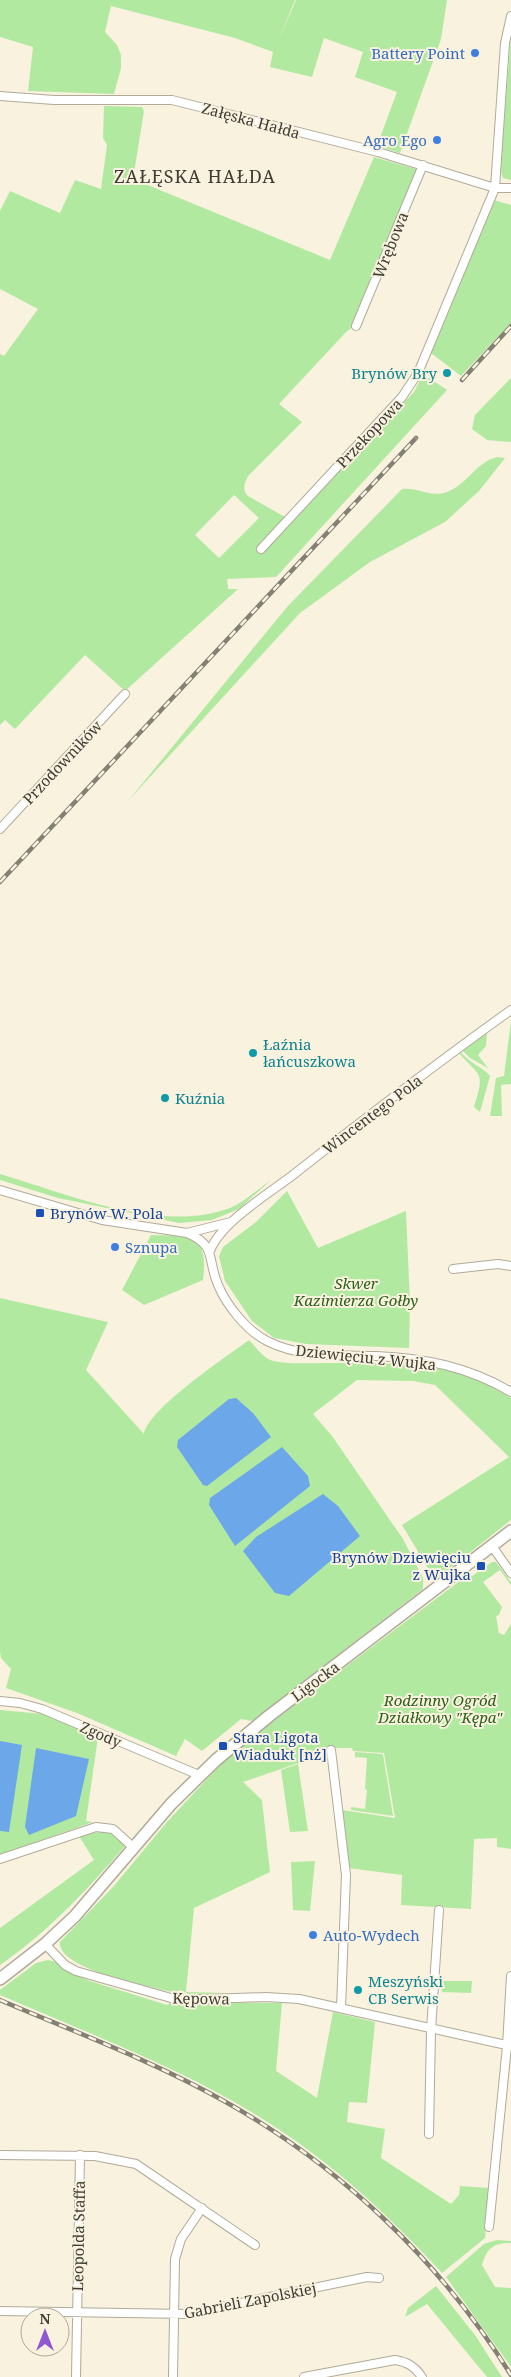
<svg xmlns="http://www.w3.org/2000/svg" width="511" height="2377" viewBox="0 0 511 2377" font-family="'Noto Serif',serif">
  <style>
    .green { fill: #b2e9a1; fill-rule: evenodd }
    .water { fill: #6ca7e9 }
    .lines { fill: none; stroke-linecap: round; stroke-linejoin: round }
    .street-casing { stroke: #b0aa98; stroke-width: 10 }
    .secondary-casing { stroke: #b0aa98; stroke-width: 14 }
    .street { stroke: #fff; stroke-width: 8 }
    .secondary { stroke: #fff; stroke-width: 11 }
    .rail-casing { stroke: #848074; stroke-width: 4.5 }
    .rail { stroke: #f8f2df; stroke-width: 2.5; stroke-dasharray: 8; stroke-linecap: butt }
    .shop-dot { fill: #3f7fe0; stroke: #f8f2df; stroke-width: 2 }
    .culture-dot { fill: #0f9aa8; stroke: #f8f2df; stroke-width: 2 }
    .transit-dot { fill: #1a4fb4; stroke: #f8f2df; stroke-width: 2 }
    .labels { text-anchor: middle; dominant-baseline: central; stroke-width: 4; stroke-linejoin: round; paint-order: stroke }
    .shop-label { font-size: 15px; fill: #366cbe; stroke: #f8f2df; text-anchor: end }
    .street-label { font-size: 15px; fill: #3e3c34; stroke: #f8f2df }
    .culture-label { font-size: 15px; fill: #0d838f; stroke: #f8f2df; text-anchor: start }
    .transit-label { font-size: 15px; fill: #164399; stroke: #f8f2df; text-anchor: start }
    .park-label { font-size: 15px; font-style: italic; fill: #2d6019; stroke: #f8f2df }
    .quarter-label { font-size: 18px; letter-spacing: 1px; fill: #3e3c34; stroke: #f8f2df }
  </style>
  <rect width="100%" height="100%" fill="#f8f2df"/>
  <path class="green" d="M0 0H295L278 41 296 0H447L441 39 400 153 377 146 397 92 355 77 363 52 324 38 312 77 270 67 273 52 235 38 111 6 105 32 117 45 121 55V68L114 94 28 91 33 47 0 37Z
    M511 38V180L503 178 500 168Z
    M104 106 142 107 144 111 133 179 330 260 374 157 419 170 356 325 347 331 279 404 302 422 249 475C244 483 242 490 248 496L292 521 414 392 423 374 447 390 276 577 227 579 228 589H238L125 691 85 655 15 729 5 720 0 725V354L4 356 38 309 0 289V211L10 191 60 213 75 180 101 189 107 145 103 138ZM234 495 259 518 219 558 195 535Z
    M494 200 511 205V323L461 376 431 353Z
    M511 378V442L487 440 472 429 475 415Z
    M497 457 505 458 479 491 445 522 370 562 300 613 128 801 287 607 402 489C418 487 431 498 447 492 468 484 476 462 497 457Z
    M511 1021V1084L501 1085 502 1116H490L496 1078 504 1076Z
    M487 1032 486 1046 478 1055 488 1068 470 1058 462 1050Z
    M460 1051C468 1062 484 1068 490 1076L480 1112 474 1107C485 1071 481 1078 459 1053Z
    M0 1174C68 1194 161 1234 230 1208 244 1202 258 1189 271 1180L239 1209 212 1220 179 1223 58 1198 0 1180Z
    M287 1191 318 1248 406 1211 410 1304 409 1348 306 1344 274 1338 252 1321 225 1281 219 1256 223 1247 256 1222Z
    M151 1235C190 1236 209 1233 203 1280L144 1305 122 1290Z
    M0 1298 108 1322 86 1370 144 1434C148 1409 226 1357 249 1340 254 1345 261 1355 268 1359 280 1365 314 1363 329 1363 388 1363 461 1360 511 1398V1520L435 1580 402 1525 509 1457 435 1385 413 1381 357 1380 313 1414 332 1436 403 1539 423 1578V1589L252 1721 241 1719 202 1751 185 1739 176 1756 77 1713 6 1688 11 1669 1 1658 0 1652Z
    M492 1562H496L511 1582V1585L500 1570 483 1582 502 1607 499 1615 496 1616 499 1633 504 1635 511 1624V1849L497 1847V1838L474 1839 471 1909 401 1905 402 1875 348 1868 342 1810 395 1818 384 1753 353 1751 352 1748H316V1757L243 1782 262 1800 270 1872 194 1908 186 1992 226 1993 191 1995 180 1990 176 1993C154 1987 57 1970 60 1942L113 1887 167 1822 222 1763 264 1728 461 1580 472 1576Z
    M0 1710 43 1714 98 1737 86 1821 93 1822 0 1855Z
    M355 1752 383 1754 393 1816 351 1810V1807L365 1809 367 1790 365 1789 367 1758 355 1757Z
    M298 1764 308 1831 290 1832 281 1770Z
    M109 1830 125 1846C87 1890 48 1932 0 1965V1928L94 1860 79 1836Z
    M315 1861 310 1911 293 1910 291 1862Z
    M48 1960 57 1962 69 1971 87 1980 167 2005 171 2002 282 2003 276 2071 317 2098 333 2012 375 2022 367 2103 349 2102 347 2122 385 2129 381 2158 451 2204 459 2195 460 2186 489 2188 485 2238 442 2273C387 2213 328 2159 258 2116 177 2066 87 2033 0 1995V1990L36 1963Z
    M441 1981H472L471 1993 442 1992Z
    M497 2240 511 2241V2243C493 2243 487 2248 482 2265L495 2287 511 2288V2367L446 2277 484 2244Z
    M436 2286 475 2335 502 2377H487L427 2304 405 2317 408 2308Z"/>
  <path class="water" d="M236 1398 253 1413 271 1437 207 1486 203 1485 177 1447 178 1440 229 1399Z
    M282 1447 308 1476 310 1486 235 1546 209 1505 210 1498Z
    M323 1494 338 1506 360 1536 289 1596 275 1593 243 1551 256 1537Z
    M0 1741 22 1745 9 1832 0 1831Z
    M36 1748 89 1759 76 1816 29 1835 25 1827Z"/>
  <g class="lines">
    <defs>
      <path id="street" d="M0 96 54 100H172L378 152 495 188H511
        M356 326 423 165
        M261 549 402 397 418 373 495 188 505 43 511 16
        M0 829 125 694
        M0 1190 102 1220 187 1233 231 1222
        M187 1233C217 1245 207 1260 218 1285 227 1306 247 1331 267 1341 300 1358 341 1355 376 1356 425 1358 469 1367 511 1392
        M210 1251C220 1223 268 1194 293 1175 364 1119 437 1063 511 1010
        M453 1269 498 1264 511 1266
        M492 1546 511 1573
        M0 1701 20 1703 42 1709 199 1775
        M331 1750 346 1875 341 2008
        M0 1859 96 1827 113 1829 134 1848
        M45 1944 65 1965 76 1971 178 2000 266 1997 299 1999 511 2046
        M429 2134 431 2030 439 1910
        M0 2155 95 2156 136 2164 255 2245
        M489 2227 507 2046 511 1976
        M0 2311 187 2314 367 2277 379 2278
        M76 2377 80 2155
        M173 2377 175 2259 181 2239 202 2208
        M304 2377 395 2360C408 2362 415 2367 422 2377"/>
      <path id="secondary" d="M0 1979 45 1944 75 1916 171 1804 216 1760 269 1716 511 1531"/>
    </defs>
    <use href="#street" class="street-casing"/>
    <use href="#secondary" class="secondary-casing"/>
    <use href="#street" class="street"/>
    <use href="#secondary" class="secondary"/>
    <defs>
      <path id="rail" d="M462 380 511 326
        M0 882 416 438
        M0 2000C75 2032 153 2061 224 2101 342 2167 440 2261 511 2375"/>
    </defs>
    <use href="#rail" class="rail-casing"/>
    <use href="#rail" class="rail"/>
  </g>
  <g class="shop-dot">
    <circle cx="475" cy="53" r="5"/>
    <circle cx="437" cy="140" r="5"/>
    <circle cx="115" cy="1247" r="5"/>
    <circle cx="313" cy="1935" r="5"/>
  </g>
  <g class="culture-dot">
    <circle cx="447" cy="373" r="5"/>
    <circle cx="253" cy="1053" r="5"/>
    <circle cx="165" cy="1098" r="5"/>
    <circle cx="358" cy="1990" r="5"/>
  </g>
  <g class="transit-dot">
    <rect x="35" y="1208" width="10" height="10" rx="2.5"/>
    <rect x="476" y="1561" width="10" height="10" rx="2.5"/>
    <rect x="218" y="1741" width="10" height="10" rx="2.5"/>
  </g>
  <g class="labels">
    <g class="shop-label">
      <text x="465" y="53">Battery Point</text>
      <text x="427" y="140">Agro Ego</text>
      <text x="125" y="1247" text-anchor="start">Sznupa</text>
      <text x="323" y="1935" text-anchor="start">Auto-Wydech</text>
    </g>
    <g class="street-label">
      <text transform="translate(251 120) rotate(15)">Załęska Hałda</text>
      <text transform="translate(390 245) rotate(-68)">Wrębowa</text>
      <text transform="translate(369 433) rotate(-47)">Przekopowa</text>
      <text transform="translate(62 762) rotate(-47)">Przodowników</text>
      <text transform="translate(372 1114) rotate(-37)">Wincentego Pola</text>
      <text transform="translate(366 1357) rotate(6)">Dziewięciu z Wujka</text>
      <text transform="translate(315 1681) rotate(-37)">Ligocka</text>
      <text transform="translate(101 1734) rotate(23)">Zgody</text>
      <text transform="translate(201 1998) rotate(1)">Kępowa</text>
      <text transform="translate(78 2236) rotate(-89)">Leopolda Staffa</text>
      <text transform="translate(250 2300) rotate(-11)">Gabrieli Zapolskiej</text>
    </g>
    <g class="culture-label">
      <text x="437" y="373" text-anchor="end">Brynów Bry</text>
      <text x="263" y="1044">Łaźnia<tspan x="263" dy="17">łańcuszkowa</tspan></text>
      <text x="175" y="1098">Kuźnia</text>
      <text x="368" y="1981">Meszyński<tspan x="368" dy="17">CB Serwis</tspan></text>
    </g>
    <g class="transit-label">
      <text x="50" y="1213">Brynów W. Pola</text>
      <text x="471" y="1557" text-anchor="end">Brynów Dziewięciu<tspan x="471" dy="17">z Wujka</tspan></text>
      <text x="233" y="1737">Stara Ligota<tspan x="233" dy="17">Wiadukt [nż]</tspan></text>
    </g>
    <g class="park-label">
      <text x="356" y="1283">Skwer<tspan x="356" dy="17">Kazimierza Gołby</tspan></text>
      <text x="440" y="1700">Rodzinny Ogród<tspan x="440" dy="17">Działkowy "Kępa"</tspan></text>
    </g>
    <g class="quarter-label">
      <text x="195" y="176">ZAŁĘSKA HAŁDA</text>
    </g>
  </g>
  <g transform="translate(45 2332)"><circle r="24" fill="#f8f2df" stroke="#aea99b"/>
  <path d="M0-4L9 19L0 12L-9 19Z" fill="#9058d0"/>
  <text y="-8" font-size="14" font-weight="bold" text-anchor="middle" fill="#3e3c34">N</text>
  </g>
</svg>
